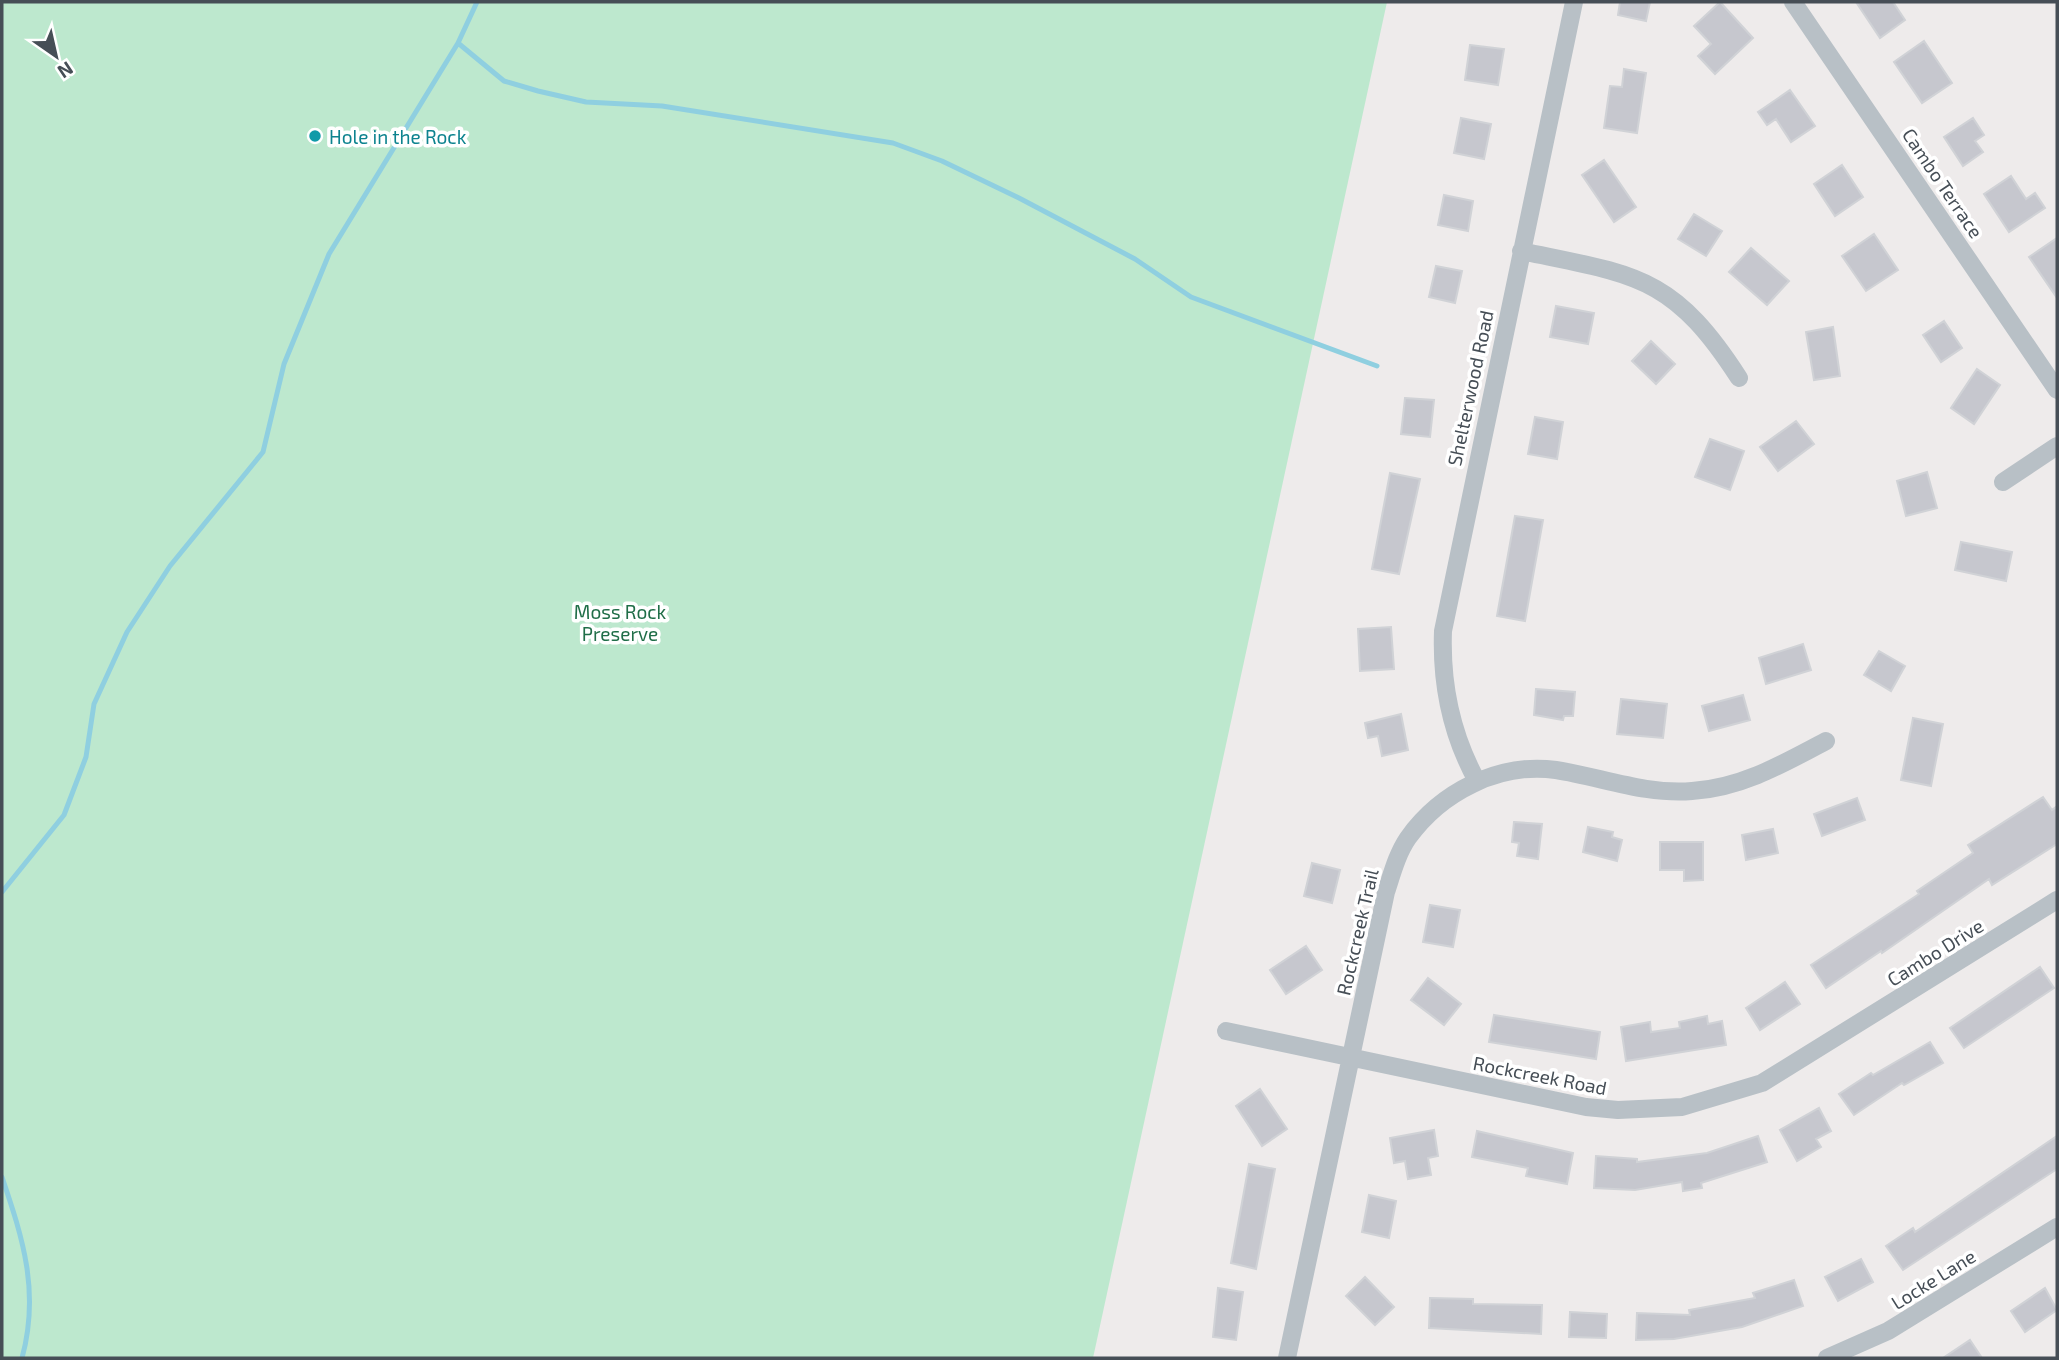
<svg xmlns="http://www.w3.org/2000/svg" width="2059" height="1360" viewBox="0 0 2059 1360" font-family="'Exo 2',sans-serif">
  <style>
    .green { fill: #bde8ce }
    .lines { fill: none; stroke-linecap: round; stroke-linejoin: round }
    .stream { stroke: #8fcfe0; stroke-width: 5 }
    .building { fill: #c6c7ce; stroke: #d0d2d6; stroke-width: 2 }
    .street { stroke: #b8c0c6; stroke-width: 18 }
    .culture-dot { fill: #0f9aa8; stroke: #fff; stroke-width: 2.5 }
    .labels { text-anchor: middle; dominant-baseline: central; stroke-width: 7; stroke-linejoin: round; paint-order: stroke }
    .culture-label { font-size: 19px; fill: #0d838f; stroke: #fff; text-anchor: start }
    .street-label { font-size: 19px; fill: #464e56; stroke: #fff }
    .park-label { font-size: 19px; fill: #206e48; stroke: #fff }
  </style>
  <rect width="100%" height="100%" fill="#eeebeb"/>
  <path class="green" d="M2 2H1387L1093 1358H2Z"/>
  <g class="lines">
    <path class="stream" d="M458 43 504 81 538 91 586 102 662 106 893 143 942 161 1019 198 1135 259 1191 297 1377 366
      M2 892 64 815 86 757 94 704 127 632 170 566 263 452 284 364 329 254 458 43 477 2
      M2 1177C23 1239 40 1292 22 1358"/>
  </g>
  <path class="building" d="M1620 2H1650L1646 21 1618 15Z
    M1720 2 1753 38 1715 74 1698 56 1711 44 1694 26Z
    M1856 2H1893L1905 20 1880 38Z
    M1924 41 1952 83 1922 103 1894 62Z
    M1470 45 1504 49 1498 85 1465 80Z
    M1624 69 1646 73 1637 133 1604 128 1610 86 1622 87Z
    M1790 90 1815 126 1791 142 1776 119 1767 125 1758 112Z
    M1461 118 1491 124 1484 159 1454 153Z
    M1973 118 1984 135 1975 141 1983 152 1963 166 1944 137Z
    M1604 160 1636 207 1614 222 1582 175Z
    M1842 165 1863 197 1835 216 1814 184Z
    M2011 176 2026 199 2035 193 2045 208 2009 232 1984 194Z
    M1444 195 1473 201 1468 231 1438 225Z
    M1694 214 1722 231 1706 256 1678 239Z
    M1874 234 1898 270 1866 291 1842 256Z
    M2057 238V298L2029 257Z
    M1751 248 1789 281 1767 305 1729 272Z
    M1436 266 1462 271 1455 303 1429 297Z
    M1556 306 1594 313 1588 344 1550 337Z
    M1944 321 1962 348 1941 362 1923 335Z
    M1833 327 1840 376 1814 380 1806 332Z
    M1651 341 1675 364 1656 384 1632 361Z
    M1977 369 2000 385 1974 424 1951 408Z
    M1405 398 1434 400 1430 437 1401 434Z
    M1535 417 1563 422 1557 459 1528 454Z
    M1796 421 1814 444 1778 471 1760 447Z
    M1710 439 1744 451 1730 490 1695 477Z
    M1927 472 1937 508 1906 516 1897 481Z
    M1390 473 1420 479 1399 574 1372 569Z
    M1515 516 1543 520 1525 621 1497 616Z
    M1961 542 2012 552 2006 581 1955 570Z
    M1391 627 1394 669 1360 671 1358 629Z
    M1803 644 1811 670 1766 684 1759 658Z
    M1879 651 1905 666 1891 691 1864 675Z
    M1536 689 1575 692 1573 716H1564L1563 720 1534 715Z
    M1743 695 1750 720 1709 731 1702 706Z
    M1621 699 1667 704 1663 738 1617 734Z
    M1401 714 1408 750 1382 756 1378 736 1368 738 1365 723Z
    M1913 718 1943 724 1931 786 1901 780Z
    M2043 797 2052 810 2057 806V844L1992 885 1989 879 1882 953 1881 951 1826 988 1811 965 1919 894 1917 891 1973 853 1968 845Z
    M1857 798 1865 820 1822 836 1814 814Z
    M1514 822 1542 824 1538 859 1517 856 1519 843 1512 842Z
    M1588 827 1613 832 1612 837 1622 840 1617 861 1583 852Z
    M1773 829 1778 853 1746 860 1742 835Z
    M1660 842H1703V880L1684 881V870H1660Z
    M1312 863 1340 870 1332 903 1304 896Z
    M1430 905 1460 910 1453 947 1423 942Z
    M1306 946 1322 970 1286 994 1270 970Z
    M2040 967 2054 988 1964 1048 1950 1028Z
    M1428 978 1461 1004 1444 1025 1411 1000Z
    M1785 982 1800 1004 1760 1030 1746 1008Z
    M1494 1015 1600 1032 1596 1059 1489 1042Z
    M1707 1016 1708 1024 1722 1021 1726 1045 1626 1061 1621 1027 1650 1022 1651 1032 1680 1028 1679 1022Z
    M1930 1042 1943 1063 1904 1085 1902 1083 1854 1115 1839 1094 1871 1073 1873 1075Z
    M1260 1089 1287 1129 1262 1146 1236 1106Z
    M1819 1108 1831 1131 1816 1139 1821 1147 1797 1161 1780 1130Z
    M1434 1130 1438 1156 1428 1158 1431 1175 1408 1179 1405 1161 1394 1163 1390 1138Z
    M1477 1131 1573 1153 1567 1184 1526 1176 1528 1168 1472 1157Z
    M1758 1136 1767 1162 1701 1183 1702 1188 1683 1191 1682 1182 1635 1190 1594 1188 1596 1156 1637 1159V1162L1707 1153Z
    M2057 1136V1169L1903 1270 1886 1246 1913 1228 1915 1232Z
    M1249 1164 1275 1169 1256 1269 1231 1263Z
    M1369 1195 1396 1201 1389 1238 1362 1232Z
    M1861 1259 1873 1282 1838 1301 1825 1277Z
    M1365 1277 1394 1307 1375 1325 1346 1296Z
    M1794 1280 1803 1306 1742 1327 1674 1339 1636 1340 1637 1313 1690 1315 1689 1310 1755 1298 1753 1293Z
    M1218 1288 1243 1292 1236 1340 1213 1337Z
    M2045 1288 2057 1310 2025 1332 2011 1311Z
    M1430 1298 1473 1299V1304L1542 1305 1541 1334 1429 1328Z
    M1570 1312 1607 1314 1606 1338 1569 1337Z
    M1970 1340 1982 1358H1943Z"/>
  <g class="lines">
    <path class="street" d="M1793 2 2057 390
      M1521 251C1635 275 1672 274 1739 378
      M2003 482 2057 446
      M1477 781C1451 734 1441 685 1443 631L1574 2
      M1226 1031 1586 1107 1618 1110 1682 1107 1762 1083 2057 900
      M1287 1358 1386 892C1392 874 1397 854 1408 838 1441 792 1499 762 1556 770 1601 777 1646 795 1692 791 1741 788 1783 764 1826 741
      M1827 1358 1888 1331 2057 1227"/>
  </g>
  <circle class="culture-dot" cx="315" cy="136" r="7"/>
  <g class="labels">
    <g class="culture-label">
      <text x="329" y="136">Hole in the Rock</text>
    </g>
    <g class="street-label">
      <text transform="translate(1943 183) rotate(56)">Cambo Terrace</text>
      <text transform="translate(1470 388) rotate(-78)">Shelterwood Road</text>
      <text transform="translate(1357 932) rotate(-77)">Rockcreek Trail</text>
      <text transform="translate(1935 952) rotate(-32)">Cambo Drive</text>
      <text transform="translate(1540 1075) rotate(11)">Rockcreek Road</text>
      <text transform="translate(1933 1279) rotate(-32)">Locke Lane</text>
    </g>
    <g class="park-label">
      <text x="620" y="611">Moss Rock<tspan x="620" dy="22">Preserve</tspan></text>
    </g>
  </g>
  <rect width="2059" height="1360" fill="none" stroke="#464e56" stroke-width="7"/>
  <g transform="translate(56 56) rotate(146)" stroke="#ffffff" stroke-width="5" paint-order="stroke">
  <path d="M0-5L12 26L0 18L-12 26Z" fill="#464e56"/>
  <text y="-10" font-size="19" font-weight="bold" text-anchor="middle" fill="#464e56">N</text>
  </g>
</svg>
